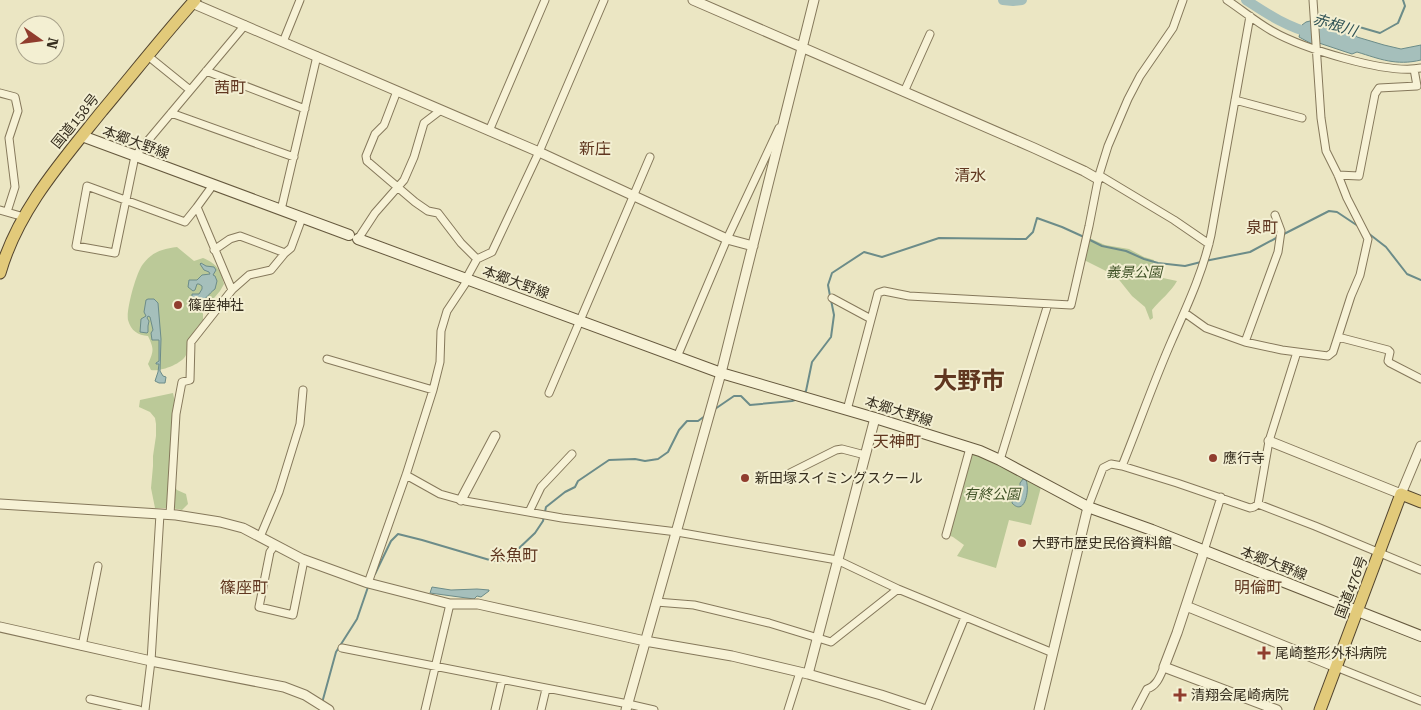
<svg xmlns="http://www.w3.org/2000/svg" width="1421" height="710" viewBox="0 0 1421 710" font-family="'Roboto Serif','Noto Sans JP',serif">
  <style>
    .green { fill: #bbc998 }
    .water { fill: #a5bfbb; stroke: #6c8c89 }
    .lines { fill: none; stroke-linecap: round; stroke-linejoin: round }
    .stream { stroke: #6c8c89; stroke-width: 2 }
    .river { stroke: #a5bfbb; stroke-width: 10 }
    .minor-casing { stroke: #85785b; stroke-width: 9 }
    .tertiary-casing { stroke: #85785b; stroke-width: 11 }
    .secondary-casing { stroke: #66593e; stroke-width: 12 }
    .trunk-casing { stroke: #53452f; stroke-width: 13 }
    .minor { stroke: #f7f2d6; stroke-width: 7 }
    .tertiary { stroke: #f7f2d6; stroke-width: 9 }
    .secondary { stroke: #f7f2d6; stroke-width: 10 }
    .trunk { stroke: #e2ca7a; stroke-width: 11 }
    .poi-dot { fill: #903d2e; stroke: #f3efd2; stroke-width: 2 }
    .labels { text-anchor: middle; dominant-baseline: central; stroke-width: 4; stroke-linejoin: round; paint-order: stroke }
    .street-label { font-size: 14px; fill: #352d1e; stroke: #f3efd2 }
    .park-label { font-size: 14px; font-style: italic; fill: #3f5126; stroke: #f3efd2 }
    .poi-label { font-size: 14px; fill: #352d1e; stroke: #f3efd2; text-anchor: start }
    .water-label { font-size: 15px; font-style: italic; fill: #2e5154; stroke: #f3efd2 }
    .quarter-label { font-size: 16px; fill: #603720; stroke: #f3efd2 }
    .town-label { font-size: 24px; font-weight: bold; fill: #603720; stroke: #f3efd2 }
  </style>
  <rect width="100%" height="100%" fill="#ebe6c3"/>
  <path class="green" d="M1089 238 1105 245 1129 249 1144 257 1154 260 1153 264 1156 265 1154 279 1162 280 1163 278 1177 281C1171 292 1160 300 1152 310L1153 318 1150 320 1145 307 1132 296 1116 276 1084 260Z
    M177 247 194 261 203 258C217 264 220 269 224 284L220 291 203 311V320C198 326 192 333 189 340 186 344 188 350 186 355 182 364 160 372 151 370L148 364C154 350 154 349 148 336 138 335 131 331 128 320 126 310 136 273 143 264 152 252 162 249 177 247Z
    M173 393 176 407 172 482 177 490 186 494 188 504 182 510 172 508H155L151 488 153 466V456L156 436V424L155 418 150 412 139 407 140 400Z
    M975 452 1041 487 1031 525 1009 520 996 568 957 556 964 545 953 537 948 535 970 454Z"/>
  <path class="water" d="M1310 21 1353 32 1357 37 1384 45 1401 49 1421 45V60C1396 66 1380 59 1357 52L1352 54 1319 43 1312 44 1299 37 1302 25 1306 22Z
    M201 263 206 266 214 267 216 270 213 275 215 276 217 281 215 289C208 294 206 301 197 302L192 299V294H199L202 289V286L199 284H197L195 290 193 291 188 287 189 280H197L202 275 210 274 209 272 204 270 200 264Z
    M148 299H154L158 303 161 339 160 371 163 376 166 377 165 383H159L155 381 158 372 159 364H156V363L159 361V340H152L151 333 153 330 150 317 148 316 147 318 149 321 148 326V332L147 333 140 332 141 319 146 316 144 312 146 300Z
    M1023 479 1026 480C1030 489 1025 517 1012 503L1013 497 1020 492V483Z
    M432 587 451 590 477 589 489 590V591L481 597 477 596 474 599 430 593Z"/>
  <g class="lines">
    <path class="stream" d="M1346 31 1349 24 1380 33 1398 23 1405 6 1403 0
      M1368 233 1386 247 1407 274 1421 280
      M1282 235 1329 211 1337 212 1358 226
      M1088 239 1102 246 1126 251 1144 259 1158 263 1185 266 1201 262
      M1205 261 1250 252 1278 237
      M830 296 828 285 832 273 864 252 882 257 939 238 1026 239 1033 232 1037 218 1062 227 1084 237
      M802 394 806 391 812 362 831 337 834 315 831 300
      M715 409 734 396H741L750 405 792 401 795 400
      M375 574 391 541 398 534 422 540 493 561H502L516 551 535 533 543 521 546 507 565 492 575 487 578 481 609 460 635 459 645 461 658 459 668 452 679 430 687 421H698L705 416
      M322 703 336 652 357 619 368 587"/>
    <path class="river" d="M1003 0 1013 1 1022 0
      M1246 0C1269 15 1287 27 1314 34"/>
    <defs>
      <path id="minor" d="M1227 0C1242 10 1256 22 1272 31 1302 48 1387 75 1421 68
        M283 42 300 0
        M148 56 190 90
        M206 71 305 109
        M397 91 384 125 375 134 366 156 367 161 415 202 428 211 438 213 461 243 477 259
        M904 92 930 34
        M0 93 15 97 18 111 9 138 15 187 7 212
        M1235 100 1302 118
        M171 113 294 157
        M489 131 545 0
        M1099 175 1174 220 1209 244
        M1338 175 1359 176 1375 94 1379 88 1417 86 1414 69
        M213 185 197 207 232 290
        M197 207 185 222 87 186 76 246 115 253 135 156 245 25
        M0 210 24 217
        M281 210 317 56
        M358 239 375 213 404 180 414 157 424 123 441 110
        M214 250 230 239 240 236 285 253
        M832 298 871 319
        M1185 313 1206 328 1245 342 1282 350 1328 356 1333 352 1351 296 1360 275 1368 239 1347 198 1338 175 1326 151 1321 118 1313 0
        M1338 337 1388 350 1390 352 1388 361 1390 363 1421 379
        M1245 342 1278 252 1281 231 1275 215
        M677 357 727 239 779 128
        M327 359 433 390
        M549 393 650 157
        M847 410 878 293 884 291 909 296 1071 305 1089 226 1099 175 1108 146 1128 99 1140 76 1173 28 1183 0
        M1000 460 1048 304
        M1122 466C1139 424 1154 381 1172 340 1187 306 1203 272 1211 235L1250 16
        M406 475 440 494 465 501 562 518 677 532 837 560 898 589 1053 653
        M786 475 836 450 842 449 865 455
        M1258 504 1269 441 1297 352
        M1088 507 1103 468 1111 464 1122 466 1177 483 1250 508 1254 507 1258 504 1315 526 1421 570
        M529 512 541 487 572 454
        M170 515 176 414 182 382 190 380 191 342 232 290 249 275 271 270 285 253 291 248 302 218
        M946 535 970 448
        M260 537 279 492 300 424 303 390
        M275 545 270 552 259 607 293 615 304 560
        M1204 551 1221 497
        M368 583 406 475 433 390 440 362 441 331 447 311 465 284 466 279 477 259 492 252 539 152 604 0
        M656 602 694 605 769 623 831 642 898 589
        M82 646 98 566
        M342 648 628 704 654 710
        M1336 667 1421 701
        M90 699 139 710
        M145 710 151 661 160 514
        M425 710 450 604
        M495 710 502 680
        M541 710 546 689
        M788 710 800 672
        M927 710 965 617
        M1136 710 1147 689C1157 686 1160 676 1164 667"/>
      <path id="tertiary" d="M693 0 1034 148 1084 171 1098 179
        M192 3 539 152 727 239 753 246
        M1269 441 1401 494 1421 446
        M461 500 495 436
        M0 504 176 515 220 522 243 528 302 559 368 583 450 604H478L645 641 732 656 808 674 881 695 926 710
        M1204 551 1177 633 1164 667 1277 710
        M1186 606 1336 667
        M0 627 151 661 284 687 305 695 329 710
        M808 674 875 418
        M626 710 721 373 814 0
        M1039 710 1088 507"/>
      <path id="secondary" d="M82 136 349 235
        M358 239 721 373 875 418 980 451 1000 460 1088 507 1152 530 1421 636"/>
      <path id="trunk" d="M0 273C18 210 62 161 102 111 133 74 163 36 195 0
        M1320 710 1401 494 1421 502"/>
    </defs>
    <use href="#minor" class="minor-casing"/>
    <use href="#tertiary" class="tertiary-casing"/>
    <use href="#secondary" class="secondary-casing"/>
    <use href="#trunk" class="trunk-casing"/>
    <use href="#minor" class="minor"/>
    <use href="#tertiary" class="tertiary"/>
    <use href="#secondary" class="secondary"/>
    <use href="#trunk" class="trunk"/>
  </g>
  <g class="poi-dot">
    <circle cx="178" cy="305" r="5"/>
    <circle cx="1213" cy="458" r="5"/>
    <circle cx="745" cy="478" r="5"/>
    <circle cx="1022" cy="543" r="5"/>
    <path d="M1261.5 645.5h5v5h5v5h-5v5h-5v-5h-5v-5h5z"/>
    <path d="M1177.5 687.5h5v5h5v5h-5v5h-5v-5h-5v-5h5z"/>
  </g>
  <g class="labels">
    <g class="street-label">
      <text transform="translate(75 121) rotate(-51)">国道158号</text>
      <text transform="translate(136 142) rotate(20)">本郷大野線</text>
      <text transform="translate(516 282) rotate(20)">本郷大野線</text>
      <text transform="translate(899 411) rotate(17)">本郷大野線</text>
      <text transform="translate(1274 563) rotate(21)">本郷大野線</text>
      <text transform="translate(1351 587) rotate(-69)">国道476号</text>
    </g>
    <g class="park-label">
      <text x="1134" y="272">義景公園</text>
      <text x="992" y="494">有終公園</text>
    </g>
    <g class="poi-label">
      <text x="188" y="305">篠座神社</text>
      <text x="1223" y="458">應行寺</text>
      <text x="755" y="478">新田塚スイミングスクール</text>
      <text x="1032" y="543">大野市歴史民俗資料館</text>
      <text x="1275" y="653">尾崎整形外科病院</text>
      <text x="1191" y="695">清翔会尾崎病院</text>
    </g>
    <g class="water-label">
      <text transform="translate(1335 25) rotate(17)">赤根川</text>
    </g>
    <g class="quarter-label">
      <text x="230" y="87">茜町</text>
      <text x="595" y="148">新庄</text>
      <text x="970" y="175">清水</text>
      <text x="1262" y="227">泉町</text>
      <text x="897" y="441">天神町</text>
      <text x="514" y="555">糸魚町</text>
      <text x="244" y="587">篠座町</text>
      <text x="1258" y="587">明倫町</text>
    </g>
    <g class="town-label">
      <text x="969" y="381">大野市</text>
    </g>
  </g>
  <g transform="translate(40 40) rotate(104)"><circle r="24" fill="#f3efd2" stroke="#a7a18a"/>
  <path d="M0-4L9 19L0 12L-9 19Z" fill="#903d2e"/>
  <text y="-8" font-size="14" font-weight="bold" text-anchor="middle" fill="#352d1e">N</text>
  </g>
</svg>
